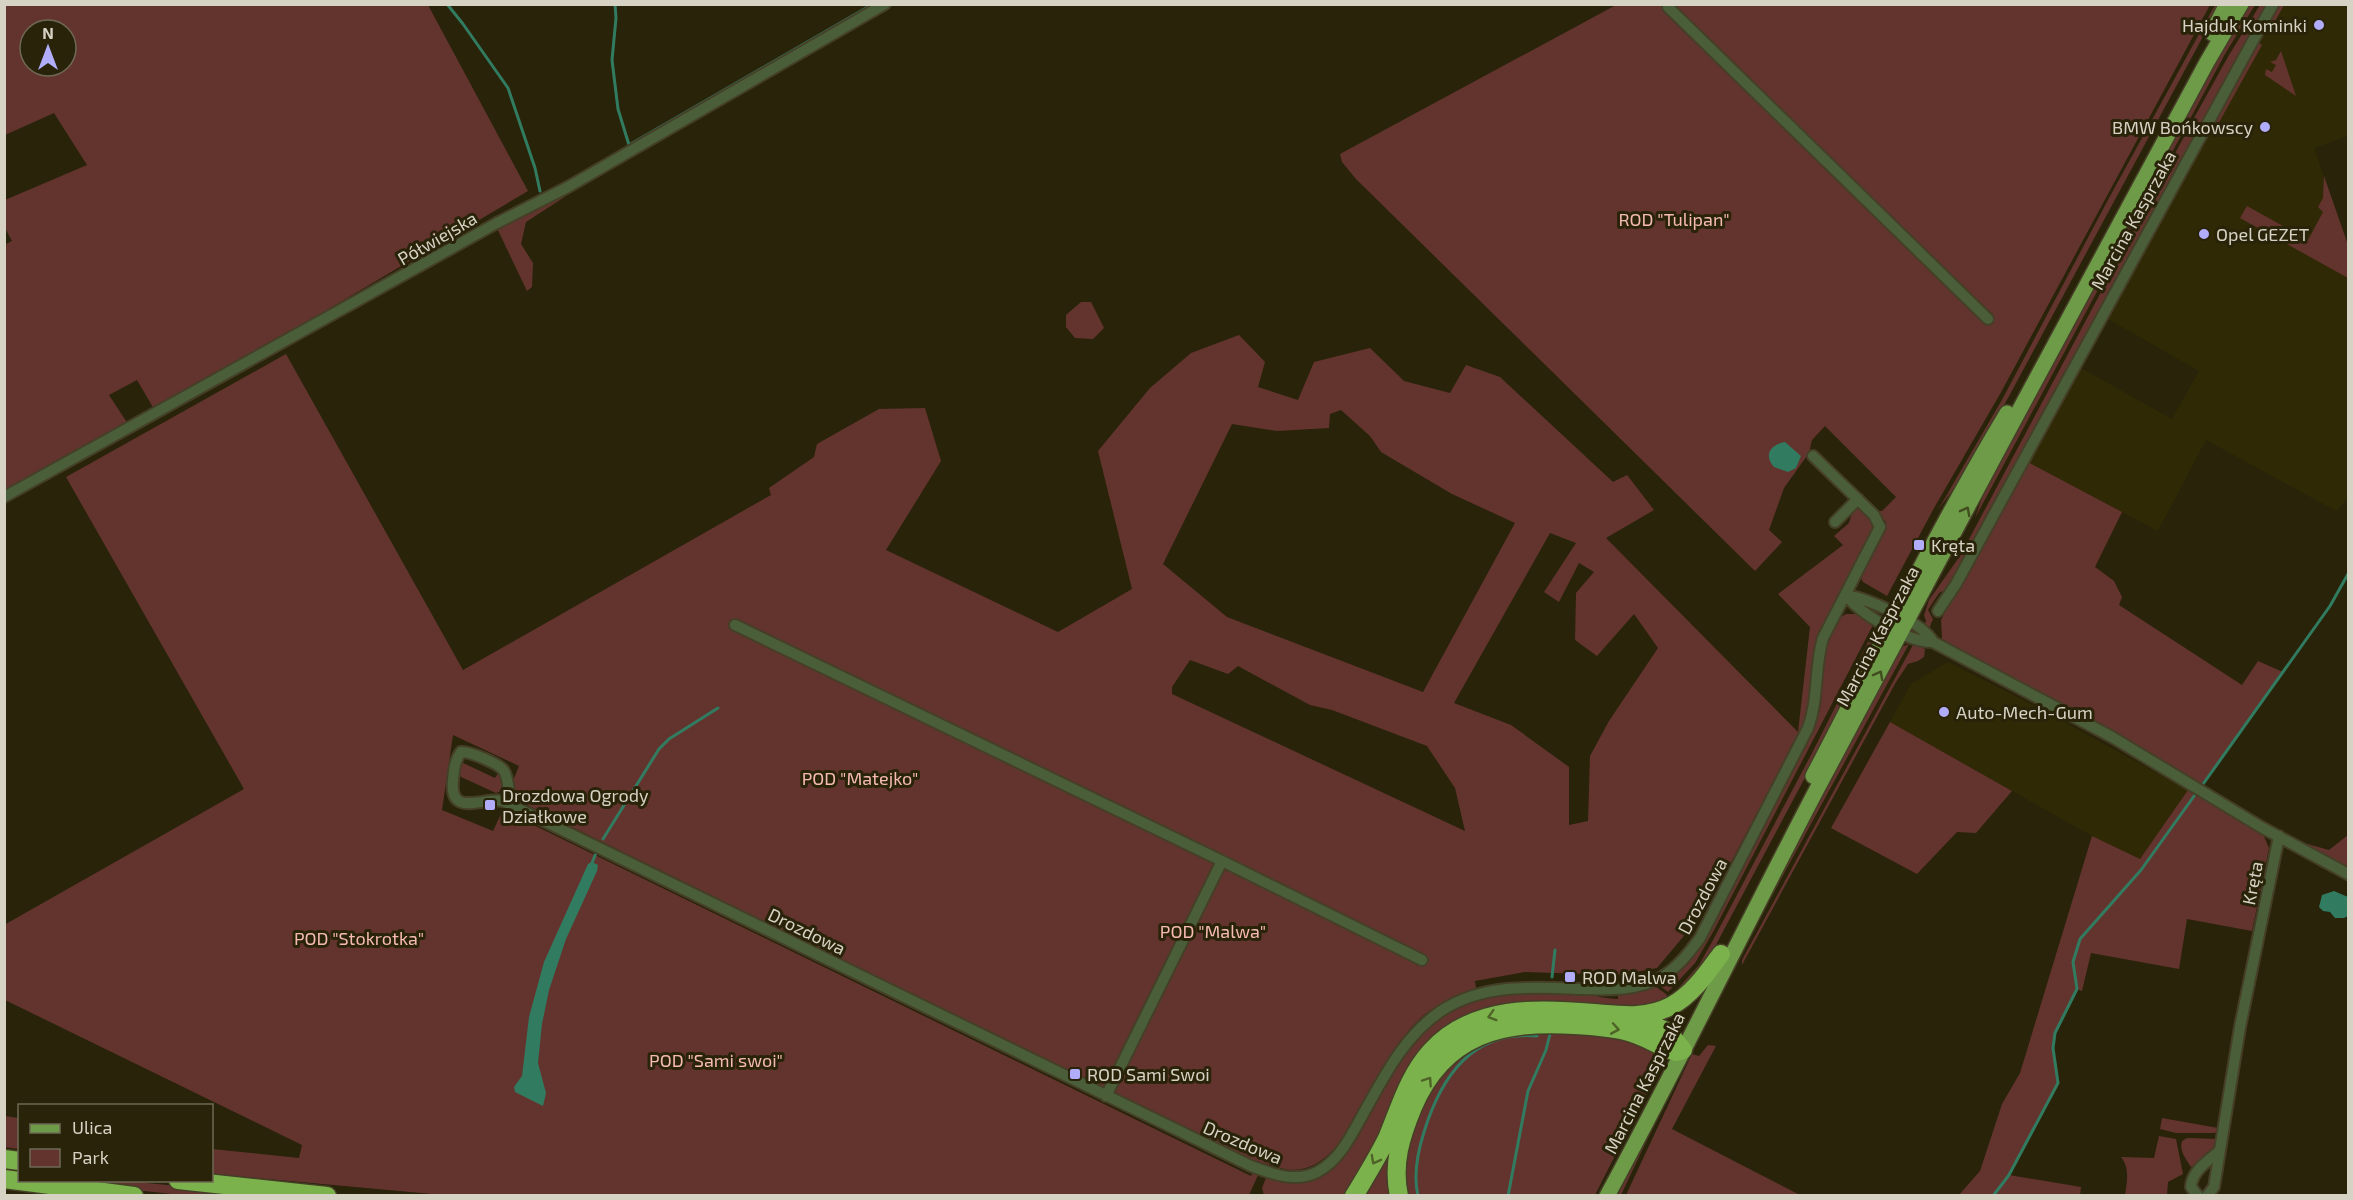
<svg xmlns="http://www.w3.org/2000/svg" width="2353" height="1200" viewBox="0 0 2353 1200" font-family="'Exo 2',sans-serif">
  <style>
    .built { fill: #302906 }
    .green { fill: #63342e; fill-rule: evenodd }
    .water { fill: #317c61 }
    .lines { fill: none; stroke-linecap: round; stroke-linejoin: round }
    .stream { stroke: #317c61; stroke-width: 3 }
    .minor-casing { stroke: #453f27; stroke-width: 14 }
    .primary-casing { stroke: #453f27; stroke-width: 18 }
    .motorway-casing { stroke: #453f27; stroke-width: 21 }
    .minor { stroke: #4a5f39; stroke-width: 10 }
    .primary { stroke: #6e9b48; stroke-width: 15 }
    .motorway { stroke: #7cb24c; stroke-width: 18 }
    .oneway { stroke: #414d1f }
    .oneway2 { stroke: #4e6327 }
    .poi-dot { fill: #b1adfa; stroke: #292309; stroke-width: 2 }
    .labels { text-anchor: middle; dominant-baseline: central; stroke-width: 6; stroke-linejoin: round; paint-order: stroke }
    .poi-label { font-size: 18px; fill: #d6d3c4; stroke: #292309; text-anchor: start }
    .park-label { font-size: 18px; fill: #f5bab1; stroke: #292309 }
    .street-label { font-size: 18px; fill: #d6d3c4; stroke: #292309 }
  </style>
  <rect width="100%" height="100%" fill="#292309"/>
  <path class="built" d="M2279 5H2348V136L2314 148 2348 245V498L2336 511 2206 440 2158 531 2026 461 2081 368 2172 419 2199 371 2108 319Z
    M1948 662 2031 704 2188 790 2140 859 2092 836 1890 722 1911 684Z"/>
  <path class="green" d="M4 5H428L528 191 207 381 154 409 137 380 109 395 128 424 5 494 4 245 12 241 5 228V200L87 165 54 113 5 135ZM30 30H66V66H30Z
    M1616 5H2210L2000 394 1934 508 1887 596 1863 582 1859 574 1886 522 1876 511H1882L1896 497 1825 426 1812 440 1809 453 1784 488 1769 530 1782 542 1755 571 1356 179 1342 162 1340 154Z
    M2215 5H2220L2008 398 1962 477 1938 510 2003 398 2109 198Z
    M2248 5H2255L2225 54 1975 518 1985 490 2197 91Z
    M2260 5H2269L1949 588 1939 593 1928 610 1933 619 1929 629 1925 623 1926 621 1924 615 1929 600 1960 556 2194 118 2229 55Z
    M2279 5H2284L2274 23 2279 26V31L2275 35 2273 28 2268 26 2259 43 2262 45 2217 126 2223 130 2221 133 2212 136 2210 132 2212 125Z
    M2281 51 2296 96 2265 75 2266 69 2272 72 2276 65 2270 62 2276 60Z
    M2324 176 2348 245V278L2240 218 2247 206 2308 240 2323 212 2318 207 2323 198Z
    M570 191 563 198 526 222 521 244 533 263 532 287 527 291 495 224Z
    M1081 302H1091L1104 328 1093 339 1075 338 1066 327V315Z
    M1239 335 1265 362 1258 387 1298 400 1314 362 1370 348 1404 381 1450 393 1466 365 1500 377 1613 482 1627 475 1654 510 1606 538 1798 732 1810 627 1778 594 1843 545 1834 536 1849 523 1852 513 1856 508H1861L1871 517 1877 526 1818 639 1813 657 1812 696 1806 720 1731 862 1688 931 1657 968 1619 975 1525 972 1475 981 1476 988C1458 995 1439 1003 1424 1015 1409 1028 1394 1048 1384 1065 1365 1097 1344 1157 1306 1168 1285 1174 1274 1163 1257 1163L517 800 513 781 519 766 453 735 442 810 493 831 503 810 1251 1176 1253 1172 1258 1175 1249 1195 454 1196 212 1174V1149L299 1158 302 1145 5 1000 4 925 244 789 66 477 286 354 463 670 771 495 769 488 814 457 817 444 879 409 925 408 941 461 886 550 1058 632 1132 589 1098 451 1150 388 1191 353ZM1341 410 1370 436 1381 452 1452 494 1515 523 1423 692 1227 617 1163 564 1232 424 1277 431 1329 428 1330 414ZM1550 533 1576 543 1544 592 1559 602 1579 563 1594 572 1576 593 1575 640 1597 656 1634 614 1658 648 1609 721 1590 756 1588 821 1569 825V767L1511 725 1454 703ZM1190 660 1228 674 1238 666 1310 705 1332 710 1427 746 1455 788 1465 831 1172 694V687Z
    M2026 461 2122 512 2095 567 2114 581 2122 597 2119 605 2242 685 2258 661 2283 672 2201 787 1942 639 1941 620Z
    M1846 614H1857L1873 625 1713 932 1695 963 1668 992 1659 985 1688 964 1703 944 1812 732C1815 723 1819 714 1821 705 1824 678 1817 630 1846 614Z
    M1875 628V639L1833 725 1710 956 1676 996 1674 993 1699 965 1712 942 1812 753Z
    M1914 643 1925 649 1924 657 1918 661 1908 664 1896 682 1742 965V960Z
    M1909 644 1701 1026 1736 954 1898 652 1902 647Z
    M1890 722 2012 791 1976 833 1957 832 1917 874 1831 828Z
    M461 762 495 778 499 772 504 784 499 792 496 793 461 777 458 773Z
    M2188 790 2199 794 2262 832 2269 848 2252 931 2187 919 2179 969 2091 953 2082 991 2077 989 2055 1033 2053 1048 2058 1083 2009 1175 2081 1187 2080 1195 1958 1196 1980 1171 2002 1104 2020 1073 2092 836 2140 859Z
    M2348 835V874L2279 836 2329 850Z
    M1656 987 1666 994 1669 1001 1658 1006 1500 1008 1385 1129 1347 1195H1264L1262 1188 1266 1178C1300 1188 1322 1183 1345 1156 1389 1081 1419 995 1521 991 1532 991 1585 991 1594 995 1601 998 1607 998 1618 999V995Z
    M1522 1020 1426 1075 1394 1195 1359 1196 1423 1072Z
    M1517 1030C1543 1032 1646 1032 1657 1054 1661 1061 1657 1069 1655 1077L1595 1195H1405L1404 1149 1427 1091 1459 1052Z
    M1695 1033 1697 1034 1621 1195 1617 1196Z
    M1708 1045 1716 1046 1672 1129 1800 1195H1626L1692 1054 1699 1056Z
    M5 1116 19 1118V1149L5 1147Z
    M2162 1118 2218 1128 2217 1132 2214 1133H2176L2160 1129Z
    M2159 1136 2176 1139 2183 1174 2168 1182 2167 1195H2125C2127 1182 2130 1168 2121 1157L2154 1158Z
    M2187 1138 2218 1139 2211 1153 2191 1167C2186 1159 2179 1151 2182 1141Z
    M53 1181H126L269 1195H181Z"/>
  <path class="water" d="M1785 442 1801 456 1796 468 1788 472 1774 467C1763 455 1771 444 1785 442Z
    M592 862 598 865 597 871 566 939 549 990 542 1024 538 1063 546 1093 543 1106 515 1092 514 1087 522 1076 529 1017 544 962 588 864Z
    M2334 891 2348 897V916L2344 918H2335L2330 912 2323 911 2319 907 2322 895Z"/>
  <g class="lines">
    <path class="stream" d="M447 4 463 24 508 88 535 168 540 191
      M615 4 616 18 612 60 618 109 629 145 873 4
      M2201 787 2330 606 2348 574
      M603 839 659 749 669 739 718 708
      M592 863 596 853
      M1552 977 1555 950
      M1418 1196C1413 1175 1418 1151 1424 1132 1441 1077 1472 1030 1537 1036
      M1508 1196 1528 1091 1546 1050 1550 1034
      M1993 1196 2009 1175 2058 1083 2053 1048 2055 1033 2077 989 2073 962 2080 939 2141 870 2197 792"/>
    <defs>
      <path id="minor" d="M1668 7 1988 319
        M4 497 495 224 568 187 885 4
        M1835 522 1858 499
        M1846 595C1861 615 1908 642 1933 642L2112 737 2261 827 2348 874
        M1846 595C1868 599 1923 622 1933 642
        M1938 611 1956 584 2273 4
        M735 625 1222 861
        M512 804C507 794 510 781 504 771 500 764 469 751 461 752 455 760 454 769 453 780 449 818 483 797 503 801L1251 1166C1272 1174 1296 1183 1317 1172 1339 1161 1351 1136 1362 1116 1384 1077 1403 1037 1441 1011 1483 983 1533 987 1582 989 1610 990 1637 991 1662 977 1678 967 1689 953 1700 938L1808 728C1819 698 1814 668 1823 638L1880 527 1874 515 1813 456
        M1106 1096 1222 861 1422 960
        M2198 1196 2191 1187C2192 1170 2209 1161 2220 1150
        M2207 1196 2214 1187 2240 1027 2279 836"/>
      <path id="primary" d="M2212 33 2227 4
        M1813 776C1877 654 1936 531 2007 413
        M1607 1196C1680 1062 1746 924 1817 789 1946 546 2076 304 2207 62L2241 4"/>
      <path id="motorway" d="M4 1159 20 1161
        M4 1179 134 1196
        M178 1180 327 1196
        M1354 1196C1366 1176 1378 1157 1388 1136 1400 1107 1409 1075 1431 1051 1473 1005 1538 1008 1594 1013 1620 1015 1646 1019 1671 1006 1692 995 1707 973 1721 954
        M1399 1196C1392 1164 1401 1136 1413 1107 1444 1034 1503 1020 1575 1025 1592 1026 1609 1027 1625 1031 1643 1035 1658 1046 1676 1052L1683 1050 1668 1032 1633 1016"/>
    </defs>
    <use href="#minor" class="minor-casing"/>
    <use href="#primary" class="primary-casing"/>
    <use href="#motorway" class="motorway-casing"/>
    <use href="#minor" class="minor"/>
    <use href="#primary" class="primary"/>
    <use href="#motorway" class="motorway"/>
  </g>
  <defs><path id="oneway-chevron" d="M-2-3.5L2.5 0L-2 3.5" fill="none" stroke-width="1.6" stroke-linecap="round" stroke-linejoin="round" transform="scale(1.5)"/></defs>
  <g class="oneway">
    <use href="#oneway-chevron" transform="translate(1966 511) rotate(-62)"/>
    <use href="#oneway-chevron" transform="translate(1879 675) rotate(-62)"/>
  </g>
  <g class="oneway2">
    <use href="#oneway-chevron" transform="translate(1492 1016) rotate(163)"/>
    <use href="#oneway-chevron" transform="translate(1615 1029) rotate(10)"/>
    <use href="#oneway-chevron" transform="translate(1428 1081) rotate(-56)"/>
    <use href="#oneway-chevron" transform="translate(1375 1160) rotate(118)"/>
  </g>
  <g class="poi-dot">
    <circle cx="2319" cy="25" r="6"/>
    <circle cx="2265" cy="127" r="6"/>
    <circle cx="2204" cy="234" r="6"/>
    <rect x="1913" y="539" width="12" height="12" rx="3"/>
    <circle cx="1944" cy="712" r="6"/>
    <rect x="484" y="799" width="12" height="12" rx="3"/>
    <rect x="1564" y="971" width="12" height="12" rx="3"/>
    <rect x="1069" y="1068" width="12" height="12" rx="3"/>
  </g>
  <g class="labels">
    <g class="poi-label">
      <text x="2307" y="25" text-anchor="end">Hajduk Kominki</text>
      <text x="2253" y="127" text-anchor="end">BMW Bońkowscy</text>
      <text x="2216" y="234">Opel GEZET</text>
      <text x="1931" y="545">Kręta</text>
      <text x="1956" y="712">Auto-Mech-Gum</text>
      <text x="502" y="795">Drozdowa Ogrody<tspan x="502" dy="21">Działkowe</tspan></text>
      <text x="1582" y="977">ROD Malwa</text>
      <text x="1087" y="1074">ROD Sami Swoi</text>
    </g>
    <g class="park-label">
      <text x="1674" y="219">ROD "Tulipan"</text>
      <text x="860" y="778">POD "Matejko"</text>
      <text x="1213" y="931">POD "Malwa"</text>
      <text x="359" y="938">POD "Stokrotka"</text>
      <text x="716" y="1060">POD "Sami swoi"</text>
    </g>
    <g class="street-label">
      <text transform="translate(2133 220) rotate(-61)">Marcina Kasprzaka</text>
      <text transform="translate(437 238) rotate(-30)">Półwiejska</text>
      <text transform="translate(1877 636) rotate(-62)">Marcina Kasprzaka</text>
      <text transform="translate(2252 883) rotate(-79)">Kręta</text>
      <text transform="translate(1702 896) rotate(-62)">Drozdowa</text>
      <text transform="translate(807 931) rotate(26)">Drozdowa</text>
      <text transform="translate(1644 1083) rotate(-63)">Marcina Kasprzaka</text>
      <text transform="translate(1243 1142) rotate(23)">Drozdowa</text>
    </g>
  </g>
  <rect width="2353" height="1200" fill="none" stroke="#d6d3c4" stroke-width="12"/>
  <rect x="18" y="1104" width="195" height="78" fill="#292309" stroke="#6e6954" stroke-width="1.5"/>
  <rect x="30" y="1124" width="30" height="9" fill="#6e9b48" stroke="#6e6954" stroke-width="1.5"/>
  <text x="72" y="1134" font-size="18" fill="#d6d3c4">Ulica</text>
  <rect x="30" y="1149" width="30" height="18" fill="#63342e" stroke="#6e6954" stroke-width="1.5"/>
  <text x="72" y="1164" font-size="18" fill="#d6d3c4">Park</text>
  <g transform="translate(48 48)"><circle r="28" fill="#292309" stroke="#6e6954" stroke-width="1.5"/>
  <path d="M0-4.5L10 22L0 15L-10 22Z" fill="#b1adfa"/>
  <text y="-9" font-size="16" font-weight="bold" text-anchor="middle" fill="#d6d3c4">N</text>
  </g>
</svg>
